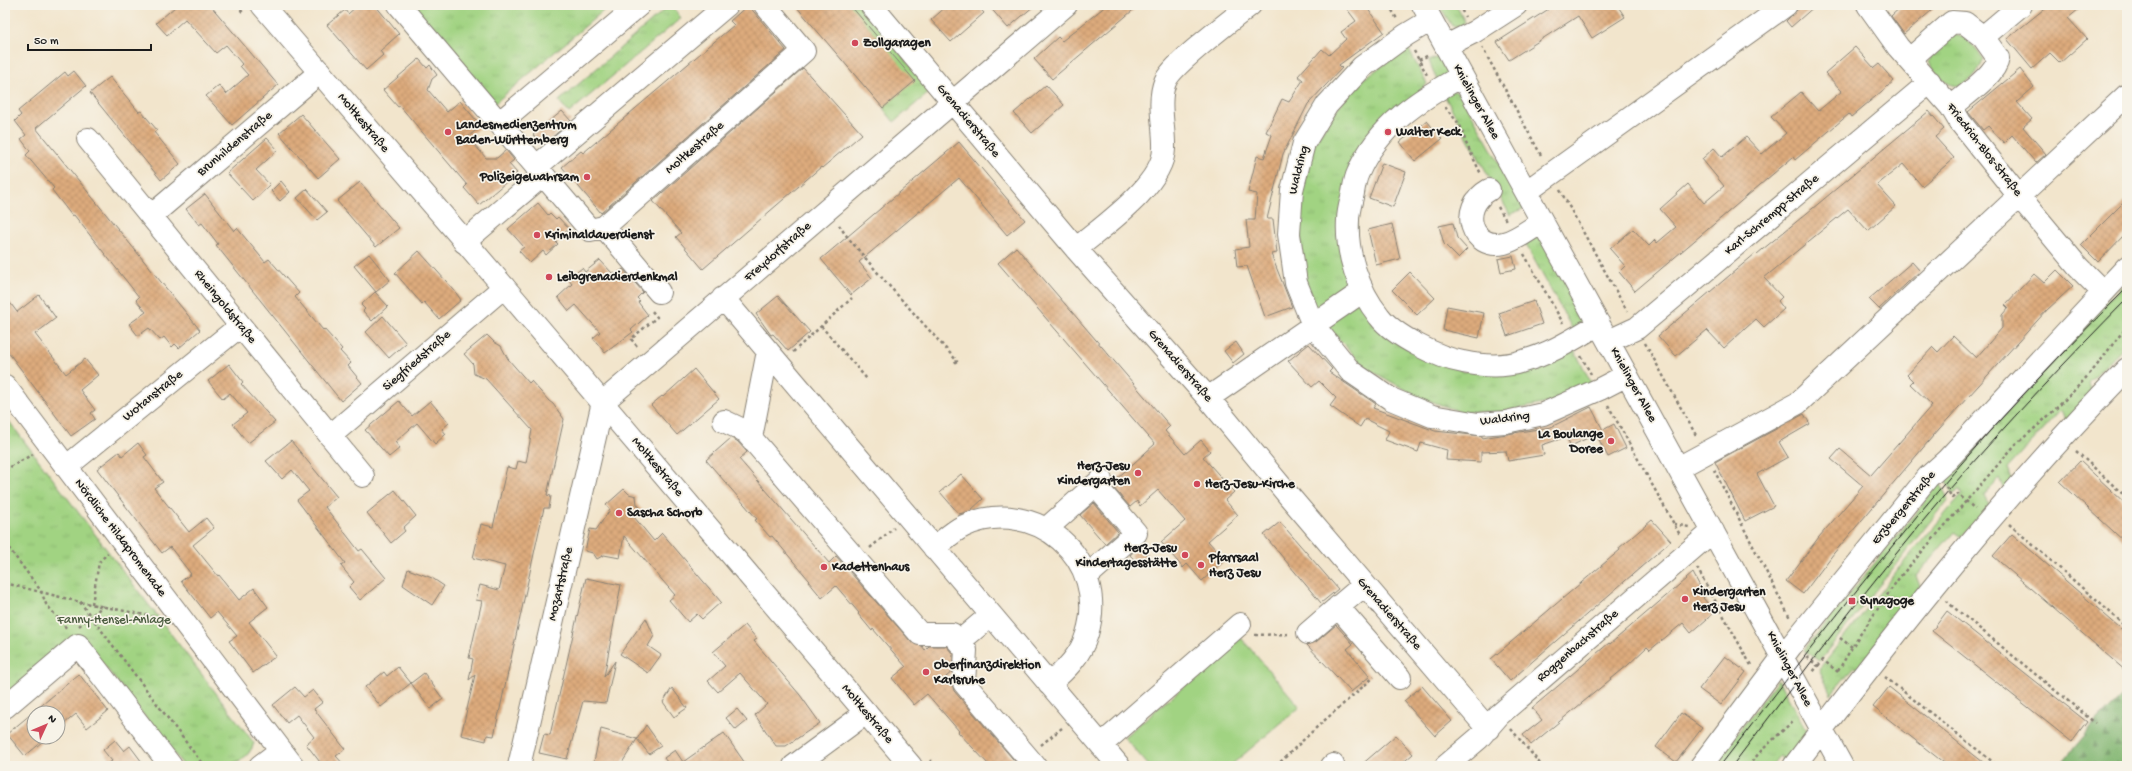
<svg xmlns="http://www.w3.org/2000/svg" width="2132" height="771" viewBox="0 0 2132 771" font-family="'Gochi Hand',sans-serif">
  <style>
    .grass { fill: url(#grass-tufts); stroke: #5e784f }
    .forest { fill: url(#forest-firs); stroke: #4e6846 }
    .garden { fill: #a1d382; stroke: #5e784f }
    .building { fill: url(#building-cross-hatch) }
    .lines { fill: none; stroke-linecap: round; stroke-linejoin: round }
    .minor-casing { stroke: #878074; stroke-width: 24 }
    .major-casing { stroke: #878074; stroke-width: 24 }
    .path { stroke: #878074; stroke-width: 2.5; stroke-dasharray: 3 3; stroke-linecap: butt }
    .minor { stroke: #fff; stroke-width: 22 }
    .major { stroke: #fff; stroke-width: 22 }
    .tram { stroke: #1c1c1c; stroke-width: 1 }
    .poi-dot { fill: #d1495b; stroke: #f7f3e8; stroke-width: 1.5 }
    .labels { text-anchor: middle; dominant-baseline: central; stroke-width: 3.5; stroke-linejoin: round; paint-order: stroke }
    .poi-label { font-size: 13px; font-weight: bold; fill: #1c1c1c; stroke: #f7f3e8; text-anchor: start }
    .street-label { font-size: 13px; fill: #1c1c1c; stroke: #f7f3e8 }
    .park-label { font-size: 13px; fill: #4b5c40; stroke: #f7f3e8 }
  </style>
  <defs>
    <pattern id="grass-tufts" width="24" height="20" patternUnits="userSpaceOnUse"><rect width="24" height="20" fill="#a1d382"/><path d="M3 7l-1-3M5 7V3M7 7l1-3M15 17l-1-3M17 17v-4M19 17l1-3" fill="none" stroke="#8ab570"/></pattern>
    <pattern id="forest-firs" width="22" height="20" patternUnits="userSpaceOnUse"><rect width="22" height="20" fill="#80b570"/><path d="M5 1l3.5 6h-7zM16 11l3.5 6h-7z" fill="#68925b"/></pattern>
    <pattern id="building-cross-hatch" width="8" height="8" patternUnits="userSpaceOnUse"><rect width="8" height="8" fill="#ddab7d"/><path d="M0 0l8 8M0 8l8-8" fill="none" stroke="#bd936b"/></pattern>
  </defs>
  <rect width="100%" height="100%" fill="#f7f3e8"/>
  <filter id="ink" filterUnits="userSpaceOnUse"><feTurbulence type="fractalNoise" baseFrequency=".025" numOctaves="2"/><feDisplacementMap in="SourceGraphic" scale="8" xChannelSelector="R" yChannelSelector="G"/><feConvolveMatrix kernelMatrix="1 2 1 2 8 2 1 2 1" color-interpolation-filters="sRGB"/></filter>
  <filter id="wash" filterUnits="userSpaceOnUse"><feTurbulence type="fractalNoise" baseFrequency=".012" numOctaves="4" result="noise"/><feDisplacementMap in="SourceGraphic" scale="16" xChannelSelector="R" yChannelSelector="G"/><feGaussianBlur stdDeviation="0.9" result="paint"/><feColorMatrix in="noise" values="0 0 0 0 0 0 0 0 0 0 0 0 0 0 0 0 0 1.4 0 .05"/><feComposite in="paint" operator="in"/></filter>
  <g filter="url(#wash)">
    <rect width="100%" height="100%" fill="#f2e5cc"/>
    <path class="grass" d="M409 5H610L495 103Z
      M670 5H678L674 9 681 18 569 113 559 101Z
      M849 5H860L931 91 894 122 883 108 914 81Z
      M1439 5H1456L1465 22 1461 26H1452Z
      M1955 35 1966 38 1984 59C1969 93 1947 95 1929 61 1933 49 1944 41 1955 35Z
      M1408 48 1427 84 1362 145 1353 288 1316 315 1304 277 1300 232 1302 191 1314 144 1338 107 1366 77Z
      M1442 55 1449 69 1439 85 1429 61Z
      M1454 91 1461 95 1524 208 1510 215 1443 93Z
      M1540 234 1589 324 1574 332 1525 243Z
      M2126 282 2127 343 2088 383 2092 397 2067 424 2061 410 2007 469 2014 482 2006 492 2000 479 1984 495 1989 506 1961 537 1954 532 1916 576 1922 591 1859 669 1854 667 1831 694 1819 669 1899 568 1962 494 1959 489 1954 495 1945 478 1940 474Z
      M1355 300 1464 372 1573 348 1592 384 1553 402 1501 412H1461L1417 396 1366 368 1326 325Z
      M5 416 254 743C245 771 210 766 184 766L80 635 5 698Z
      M1940 483 1948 499 1819 661 1804 650Z
      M1778 680 1808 733 1785 766 1780 755 1771 766H1712Z"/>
    <path class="forest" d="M2127 691V766H2059L2095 723Z"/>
    <path class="garden" d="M1241 638 1300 707 1230 766H1149L1124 737Z"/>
    <g id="blocks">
      <path class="building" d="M173 5H210L278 85 232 125 206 96 219 85 226 94 248 75 240 66 242 64 226 45 216 53 185 19 167 35 156 23 175 7Z
        M358 5H375L399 34 380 51 383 55 366 70 327 25 345 10 348 14Z
        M748 5 786 50 601 213 562 167 581 151 583 153 734 25 730 21Z
        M795 5H850L915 81 883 108Z
        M948 5H977L984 13 951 42 931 20Z
        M988 5H1035L1008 28Z
        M1107 5H1139L1052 79 1034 59 1058 37 1062 41Z
        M1344 5H1365L1384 32 1339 65 1342 68 1308 104 1283 154 1267 219H1273L1277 253 1271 254 1292 307 1265 317 1247 266 1237 267 1235 249 1249 247 1246 220H1255L1257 194 1248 192 1257 156 1264 158 1272 135 1266 132 1282 99 1289 102 1303 80 1298 76 1322 49 1329 55 1346 39 1341 32 1356 21Z
        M1555 5H1617L1625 17 1592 38 1578 16 1509 60 1497 42Z
        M1798 5H1816L1791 27 1786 21 1797 10Z
        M1903 5H1938L1904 34 1891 16Z
        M2049 5H2084L2068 18 2087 39 2060 63 2050 53 2032 69 2007 39Z
        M1855 47 1874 68 1879 64 1894 81 1851 117 1849 114 1795 160 1793 157 1635 291 1619 272 1625 266 1610 249 1633 229 1649 246 1655 240 1657 243 1676 227 1660 209 1688 184 1704 203 1724 186 1702 159 1714 148 1722 157 1746 137 1762 154 1786 133 1771 117 1801 92 1818 111 1842 91 1825 73Z
        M419 59 427 68 430 65 437 75 432 79 428 90 447 112 460 101 481 126 468 137 486 158H497L506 150 514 160 509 164 517 173 479 205 464 188 467 185 400 106 398 107 383 90Z
        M803 68 862 134 822 168 821 167 703 269 676 237 681 233 653 201Z
        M2020 69 2034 87 2017 102 2032 119 2023 127 2046 154 2036 163 2012 135 2004 143 1988 126 1983 130 1968 112Z
        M74 71 86 86 36 128 200 330 179 348 175 344 172 347 164 337 160 340 149 328 138 336 129 324 146 312 136 300 139 297 74 215 72 216 52 190 54 188 26 155 30 151 21 139 26 135 15 121 21 115 18 111 65 72 68 76Z
        M110 77 139 112 141 111 157 130 154 132 180 164 161 180 90 93Z
        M1046 85 1064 105 1032 133 1014 113Z
        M562 111 571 121 542 146 533 135Z
        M1929 111 1944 129 1935 137 1954 158 1922 186 1903 164 1877 185 1896 206 1868 231 1848 209 1764 278 1782 297 1778 301 1784 309 1764 327 1756 319 1724 348 1707 330 1676 356 1658 336 1756 253 1757 254 1818 204Z
        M301 114 340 159 318 178 279 133Z
        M1427 121 1442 139 1415 161 1400 142Z
        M267 138 278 150 256 170 270 185 253 201 227 173Z
        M959 142 1025 220 1007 235 959 178 859 262 872 278 851 295 821 259Z
        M1382 163 1406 172 1393 207 1369 198Z
        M281 181 290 192 280 201 271 191Z
        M360 182 399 228 376 247 337 201Z
        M307 189 327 212 317 220 297 198Z
        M205 194 234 231 237 228 265 262 269 259 299 293 295 297 323 330 324 329 342 349 340 351 351 363 348 366 362 383 341 401 216 245 218 244 202 223 199 225 186 209Z
        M2127 199V232L2098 262 2081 245Z
        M538 203 548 215 550 213 556 219 558 217 569 229 555 241 558 244 546 255 543 251 530 263 519 251 524 247 508 229Z
        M1453 223 1457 238 1467 249 1458 258 1444 244 1439 226Z
        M1392 224 1400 259 1376 265 1368 230Z
        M1016 247 1170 426 1165 431 1185 454 1201 440 1210 451 1203 457 1234 492 1225 500 1238 515 1208 541 1225 560 1202 581 1187 564 1183 568 1161 542 1185 521 1158 490 1140 506 1137 501 1130 507 1112 486 1113 482 1155 444 998 263Z
        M419 251 454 290 461 300 439 319 424 302 422 304 395 273Z
        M369 254 390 280 376 292 354 266Z
        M1513 256 1516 269 1501 272 1498 259Z
        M600 260 612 273 614 272 616 274 623 269 643 292 637 298 640 301 638 302 648 315 631 330 633 332 605 353 593 338 600 332 576 305 569 311 558 297 572 284 568 279 582 268 585 272Z
        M1912 262 1920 271 1879 309 1869 299Z
        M2057 270 2073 286 2047 310 1939 429 1834 553 1803 594 1786 581 1819 537 1863 486 1831 459 1840 449 1871 475 1932 405 1910 384 1913 381 1907 375 1933 347 1938 352 1953 336 1976 358 2002 328V315L2008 308 2005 305 2034 274 2044 283Z
        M1410 272 1435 298 1417 315 1392 290Z
        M375 292 388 306 372 321 363 311 365 309 361 305Z
        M39 295 56 318 35 334 66 374 85 359 98 375 80 390 95 410 91 413 95 419 71 436 5 348V296L17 312Z
        M778 296 810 332 788 351 773 334 771 335 756 314Z
        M1534 301 1542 324 1507 336 1499 313Z
        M1447 306 1484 313 1479 338 1443 330Z
        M383 316 406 343 389 358 366 332Z
        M487 335 494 342 501 346 508 359 529 383 531 381 549 401 553 404 564 419 547 495 551 496 549 508H544L494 736 487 735 486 741 461 735 475 675 469 680 473 659 469 658 482 601 476 600 480 585 499 590 505 566 473 558 481 524 493 527 507 467 516 469 518 461 526 463 532 430 486 379 474 374 473 364 464 354Z
        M1236 342 1244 354 1233 363 1224 351Z
        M1309 344 1332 369 1329 372 1376 404 1373 408 1435 431 1482 436V438L1551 427 1591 407 1603 430 1614 424 1626 448 1608 457 1596 434 1571 446 1566 437 1542 445 1544 455 1508 461 1506 451 1481 452V462L1446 460 1447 450 1421 443 1418 452 1385 440 1389 431 1365 419 1360 427 1330 406 1336 398 1319 381 1312 387 1288 361Z
        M229 364 243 382 241 384 275 422 248 443 233 424 247 413 230 393 223 399 208 381Z
        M694 369 719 399 677 435 651 405 662 396 663 397Z
        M399 401 412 416 430 401 449 423 442 429 446 434 435 444 417 423 395 442 400 448 389 457 365 430Z
        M1804 414 1810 424 1779 442 1788 457 1757 474 1774 506 1745 521 1715 462Z
        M731 438 737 441 747 452 739 459 829 563 836 556 911 642 922 646 925 650 929 646H946L953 654 952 672 946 677 952 683 954 691 1019 766H990L958 732 959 731 927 694 914 705 892 678 906 667 873 629 872 631 858 614 859 613 836 586 822 598 808 581 809 580 772 536 770 537 755 520 757 519 706 460Z
        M291 441 337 497 325 507 359 551 362 549 386 578 360 600 349 587 354 582 341 566 345 563 297 500 309 491 292 470 282 479 266 461Z
        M138 443 147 455 144 457 163 482 154 488 189 532 206 518 214 528 193 545 218 576 219 575 239 600 254 588 268 607 249 622 276 656 253 673 229 641 237 636 217 612 210 618 181 581 191 574 170 547 162 553 97 469 119 452 122 456Z
        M2080 461 2127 505V544L2060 482Z
        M961 474 983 499 970 511 959 514 940 492Z
        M624 489 629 494 636 496 637 504 642 510 634 517 654 541 662 533 721 602 702 619 697 614 688 622 669 600 675 595 624 536 620 558 604 555 597 559 593 553 585 551 590 529 596 530 610 510 606 505Z
        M395 490 416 516 403 528 405 531 391 543 367 513Z
        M1094 503 1118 532 1105 544 1080 515Z
        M1652 520 1671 541 1510 681 1491 659 1620 550 1619 548Z
        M1280 522 1338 589 1321 603 1264 535Z
        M2012 534 2127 634V672L1993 556Z
        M1140 546 1148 555 1138 564 1130 555Z
        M408 569 432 578 444 586 432 605 403 585Z
        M1693 573 1705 596 1703 598 1715 612 1691 633 1683 623 1650 650 1647 647 1628 665 1531 745 1523 735 1542 720 1532 708 1609 643 1610 644Z
        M586 578 621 585 604 677 615 661 606 703 583 701 567 759 539 753 544 734 550 735Z
        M1947 611 2087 722 2072 742 1932 631Z
        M646 618 654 636 648 646 661 655 648 673 620 654Z
        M745 625 757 639 754 641 800 695 820 723 786 746H776L755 715 767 704 740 673 718 692 708 681 725 666 713 652Z
        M1336 625 1353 644 1347 649 1370 676 1351 692 1307 645 1316 642Z
        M1725 656 1746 672 1721 705 1699 689Z
        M398 667 411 683 381 707 365 687 384 672 387 676Z
        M424 673 443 699 430 709 411 683Z
        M79 674 108 711 87 728 76 714 58 729V713H34V737H48L25 756 7 734Z
        M1422 686 1452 721 1435 736 1404 701Z
        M295 687 304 697 313 690 323 702 314 709 345 749 336 756 345 766H323L306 744 314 737 297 715 287 723 273 705Z
        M1889 687 1960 744 1988 766H1948L1873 707Z
        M672 688 687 708 674 717 663 702Z
        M737 709 747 721 736 730 726 718Z
        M1681 713 1702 728 1676 762 1656 747Z
        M646 725 661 746 649 754 637 739Z
        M601 729 637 739 620 766H593Z
        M724 733 747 766H670L664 758 675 750 683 762Z
        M1396 735 1413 754 1399 766H1360Z
        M115 740 124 751 130 746 145 766H105L112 761 103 750Z"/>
    </g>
  </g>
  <g filter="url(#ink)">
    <use href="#blocks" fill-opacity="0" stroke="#878074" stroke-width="1"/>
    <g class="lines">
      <defs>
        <path id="minor" d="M399 5 590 230 604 227 804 51 765 5
          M871 5 1076 249 1208 398 1289 496 1488 729
          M1423 5 1842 766
          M1868 5 1898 47 1951 107 1960 122 2019 196 2078 267 2103 292
          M1431 20 1406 35 1362 67 1327 105 1304 143 1292 190 1289 234 1296 283 1313 325 1350 371 1391 399 1432 416 1478 424 1506 422 1543 414 1600 389 1627 375
          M1983 37 2021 5
          M1446 46 1474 32 1516 5
          M1910 59 1952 22 1965 23 1983 37 1998 58C1996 75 1964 96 1951 107
          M1462 76C1420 99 1378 126 1358 173 1355 179 1354 187 1353 193 1351 202 1348 211 1348 220 1346 253 1358 290 1379 316 1394 336 1439 358 1463 362 1482 366 1505 367 1523 361 1551 354 1575 338 1599 324
          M499 123 639 5
          M88 139 363 476
          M536 167 727 5
          M1489 190C1457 208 1472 251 1504 243 1517 240 1530 229 1542 222
          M1526 192 1786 5
          M151 216 320 72
          M604 227 659 292
          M464 242 543 175
          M1076 249C1103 226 1163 185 1164 149 1165 128 1157 102 1165 82 1171 65 1233 19 1250 5
          M723 298 1119 766
          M1609 341 1637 328 1930 82
          M5 386 293 766
          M1208 398 1363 291
          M724 421 745 431 920 634H952L966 650 964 683 1035 766
          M330 436 504 287
          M751 438 768 351
          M66 467 240 326
          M1678 468 1798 403 2127 95
          M1046 529 1101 480
          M934 548C943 541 953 531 964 526 1035 494 1110 559 1087 634 1081 655 1066 670 1049 684
          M1087 576 1136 533 1095 485
          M1364 585 1338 607 1400 678
          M1308 633 1338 607
          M959 642 991 615
          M5 707 78 645 171 766
          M1101 745 1240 624
          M260 766 281 750
          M519 766 603 402 1066 5
          M794 766 866 713
          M1332 766 1333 765
          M1446 766 1479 738 1499 715 1713 531
          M1701 766 1791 646 1928 477 1947 460 2127 267
          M1794 766C1898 628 2006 493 2127 369"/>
        <path id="major" d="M262 5 504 287 911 766"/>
      </defs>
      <use href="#minor" class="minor-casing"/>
      <use href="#major" class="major-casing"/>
      <path class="path" d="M237 5 244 14
        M1389 5 1397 19
        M1459 5 1465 17
        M1482 47 1542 157
        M1414 51 1427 75
        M1419 60 1429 55
        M1445 107 1460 125 1466 143 1481 174
        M1560 190 1627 311
        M1498 207 1507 222
        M839 225 845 234 883 279 957 361 954 363
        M1524 254 1563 323
        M821 326 867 379
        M1645 343 1697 437
        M637 346 631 339 657 317 651 310
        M793 352 852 298
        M1581 356 1591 374
        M1608 405 1680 535
        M2076 451 2127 498
        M5 470 33 454
        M1714 470 1790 618
        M1946 487 1952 498 1958 494 1975 509
        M1674 524 1689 527
        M2009 524 2127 627
        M5 543 41 591 46 604 68 630
        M870 548 894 528
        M1697 568 1752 667
        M5 583 80 602 155 617
        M1946 601 2095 723
        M80 602 204 766
        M92 604 99 562 108 553
        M79 626 103 606
        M1255 635 1290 634
        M1840 638 1852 647
        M1807 657 1818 666 1812 673
        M1818 666 1823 660 1838 672
        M1838 671 1857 639 1899 578 2016 444C2043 422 2069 397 2092 371 2105 357 2113 341 2127 328
        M1885 677 1998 766
        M1511 729 1542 766
        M1041 745 1062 728
        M930 760 935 766
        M1276 766 1317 727 1374 677
        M1748 766 1761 751 1794 720
        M2123 766 2127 762"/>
      <use href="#minor" class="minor"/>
      <use href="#major" class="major"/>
      <path class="tram" d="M1720 766C1807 653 1894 539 1989 432 2034 382 2080 335 2127 288
        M1732 766C1803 673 1873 579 1949 490 2006 424 2066 361 2127 299"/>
    </g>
  </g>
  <g class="poi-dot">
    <circle cx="855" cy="43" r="4"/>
    <circle cx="448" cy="132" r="4"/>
    <circle cx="1388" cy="132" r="4"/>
    <circle cx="587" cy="177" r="4"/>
    <circle cx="537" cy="235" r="4"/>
    <circle cx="549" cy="277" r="4"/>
    <circle cx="1611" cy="441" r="4"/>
    <circle cx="1138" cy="473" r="4"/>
    <circle cx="1197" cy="484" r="4"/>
    <circle cx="619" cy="513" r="4"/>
    <circle cx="1185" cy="555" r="4"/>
    <circle cx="1201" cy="565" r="4"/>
    <circle cx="824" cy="567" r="4"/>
    <circle cx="1685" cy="599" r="4"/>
    <rect x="1848" y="597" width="8" height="8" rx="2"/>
    <circle cx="926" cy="672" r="4"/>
  </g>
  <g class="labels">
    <g class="poi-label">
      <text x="863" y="43">Zollgaragen</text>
      <text x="456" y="125">Landesmedienzentrum<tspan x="456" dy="15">Baden-Württemberg</tspan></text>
      <text x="1396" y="132">Walter Keck</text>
      <text x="579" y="177" text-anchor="end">Polizeigewahrsam</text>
      <text x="545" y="235">Kriminaldauerdienst</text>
      <text x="557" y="277">Leibgrenadierdenkmal</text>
      <text x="1603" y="434" text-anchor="end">La Boulange<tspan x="1603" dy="15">Doree</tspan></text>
      <text x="1130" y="466" text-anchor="end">Herz-Jesu<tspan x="1130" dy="15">Kindergarten</tspan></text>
      <text x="1205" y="484">Herz-Jesu-Kirche</text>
      <text x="627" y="513">Sascha Schorb</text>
      <text x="1177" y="548" text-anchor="end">Herz-Jesu<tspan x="1177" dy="15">Kindertagesstätte</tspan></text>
      <text x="1209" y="558">Pfarrsaal<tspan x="1209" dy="15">Herz Jesu</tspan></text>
      <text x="832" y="567">Kadettenhaus</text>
      <text x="1693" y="592">Kindergarten<tspan x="1693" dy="15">Herz Jesu</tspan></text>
      <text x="1860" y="601">Synagoge</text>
      <text x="934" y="665">Oberfinanzdirektion<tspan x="934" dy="15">Karlsruhe</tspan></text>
    </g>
    <g class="street-label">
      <text transform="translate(1476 102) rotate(61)">Knielinger Allee</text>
      <text transform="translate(968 121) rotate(50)">Grenadierstraße</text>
      <text transform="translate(363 123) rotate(50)">Moltkestraße</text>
      <text transform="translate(235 144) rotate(-40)">Brunhildenstraße</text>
      <text transform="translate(695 148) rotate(-41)">Moltkestraße</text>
      <text transform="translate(1984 150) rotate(52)">Friedrich-Blos-Straße</text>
      <text transform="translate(1299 170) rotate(-76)">Waldring</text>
      <text transform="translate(1772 215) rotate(-40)">Karl-Schrempp-Straße</text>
      <text transform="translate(778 252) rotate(-41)">Freydorfstraße</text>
      <text transform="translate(225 307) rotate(51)">Rheingoldstraße</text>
      <text transform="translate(417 361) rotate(-41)">Siegfriedstraße</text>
      <text transform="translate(1180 366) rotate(49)">Grenadierstraße</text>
      <text transform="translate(1633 385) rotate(61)">Knielinger Allee</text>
      <text transform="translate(153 396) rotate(-39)">Wotanstraße</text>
      <text transform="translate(1505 419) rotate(-7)">Waldring</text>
      <text transform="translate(657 467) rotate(50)">Moltkestraße</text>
      <text transform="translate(1904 508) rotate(-50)">Erzbergerstraße</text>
      <text transform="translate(120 538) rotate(53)">Nördliche Hildapromenade</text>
      <text transform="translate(561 584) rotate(-77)">Mozartstraße</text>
      <text transform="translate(1389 614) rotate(49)">Grenadierstraße</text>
      <text transform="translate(1578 646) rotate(-41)">Roggenbachstraße</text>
      <text transform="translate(1789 669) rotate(62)">Knielinger Allee</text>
      <text transform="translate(867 714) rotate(50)">Moltkestraße</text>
    </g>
    <g class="park-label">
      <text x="114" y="620">Fanny-Hensel-Anlage</text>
    </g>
  </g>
  <rect width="2132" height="771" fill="none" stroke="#f7f3e8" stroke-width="20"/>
  <g transform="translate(46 725) rotate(46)"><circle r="19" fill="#f7f3e8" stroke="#9f9d96"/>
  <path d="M0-3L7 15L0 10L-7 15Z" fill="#d1495b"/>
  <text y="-6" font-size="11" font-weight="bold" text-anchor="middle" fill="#1c1c1c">N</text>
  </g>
  <path d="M28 44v6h123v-6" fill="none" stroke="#1c1c1c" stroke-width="2"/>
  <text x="34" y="44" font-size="12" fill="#1c1c1c" stroke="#f7f3e8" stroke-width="3" paint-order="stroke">50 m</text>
</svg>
